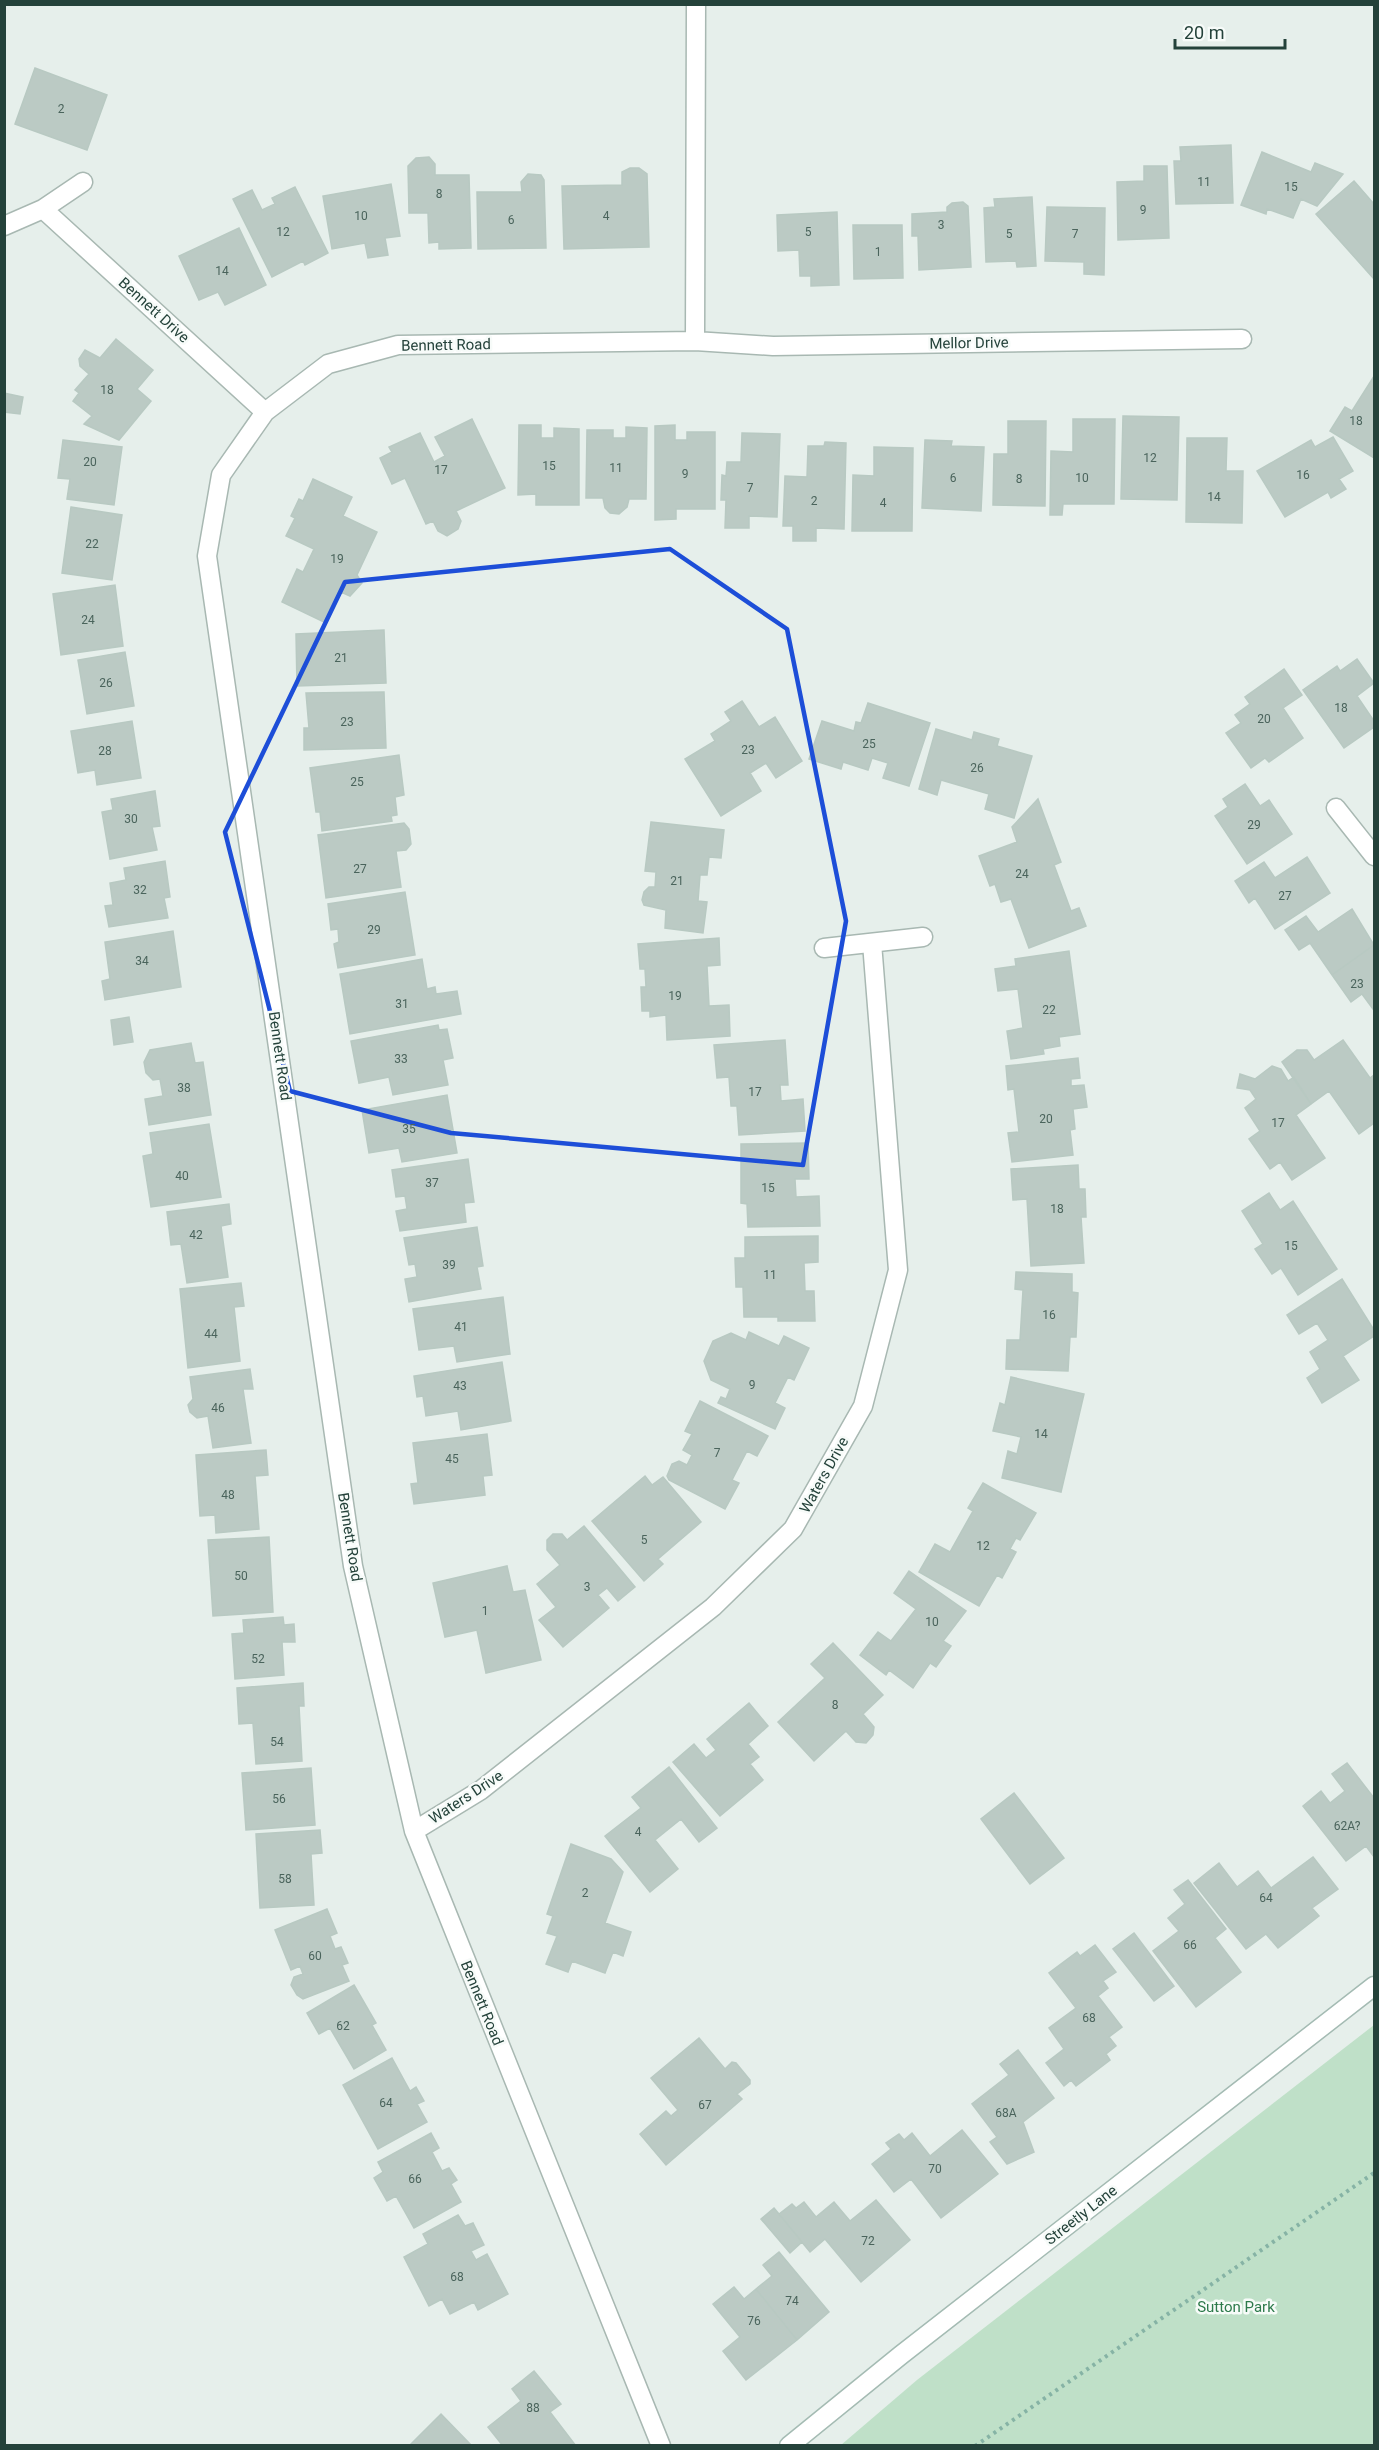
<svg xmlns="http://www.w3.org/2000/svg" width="1379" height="2450" viewBox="0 0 1379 2450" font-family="Roboto,sans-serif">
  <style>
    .green { fill: #bfe0c8 }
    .building { fill: #bbcac4; stroke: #b8c9c2; stroke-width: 1.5 }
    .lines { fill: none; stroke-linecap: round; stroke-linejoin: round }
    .minor-casing { stroke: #a8b8b2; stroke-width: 21 }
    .secondary-casing { stroke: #a4bbb3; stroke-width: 21 }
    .path { stroke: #86b3a5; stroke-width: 4; stroke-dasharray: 3 4.5; stroke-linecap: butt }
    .minor { stroke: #fff; stroke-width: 18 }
    .secondary { stroke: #fff; stroke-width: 18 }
    .marked { fill: none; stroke: #1d4ed8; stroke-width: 4.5; stroke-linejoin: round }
    .labels { text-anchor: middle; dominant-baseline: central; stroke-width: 5; stroke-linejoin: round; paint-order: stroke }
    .number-label { font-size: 12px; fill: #4a645c }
    .street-label { font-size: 15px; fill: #24423a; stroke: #f7fbf9 }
    .park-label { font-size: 15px; fill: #2d7a4b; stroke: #f7fbf9 }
  </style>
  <rect width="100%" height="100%" fill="#e6efeb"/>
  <path class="green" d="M1374 2025V2445H841L917 2380Z"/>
  <path class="building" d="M35 68 107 95 87 150 15 124Z
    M1231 145 1233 203 1176 204 1174 161H1181L1180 147Z
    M1262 152 1311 172 1315 163 1343 174 1317 206 1301 199 1293 218 1267 209 1266 214 1241 205Z
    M429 157 435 164V175H469L471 248 439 249V242L429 243 428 213H409L408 166 416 158Z
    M1144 166H1167L1169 238 1118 240 1117 182 1144 181Z
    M630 168H639L647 174 649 247 564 249 562 186 622 185V172Z
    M528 174 541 175 544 180 546 248 478 249 477 192H522L521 182Z
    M1354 181 1374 204V279L1316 214Z
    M391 184 400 236 385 238 388 255 368 258 365 243 332 249 323 196Z
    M295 187 328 253 305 265 303 261 272 277 233 199 252 190 262 210 275 204 272 198Z
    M1032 197 1036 266 1017 267 1016 261 986 262 984 208 995 207 994 199Z
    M963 202 968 206 971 267 919 270 918 236H912V214L947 212V207L952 203Z
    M1047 207 1105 208 1104 275 1084 274V262L1045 261Z
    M837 212 839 285 811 286V276H800L799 250 778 251 777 215Z
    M853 225H902L903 278 854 279Z
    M239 228 266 285 225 305 218 292 199 300 179 256Z
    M116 339 153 370 137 389 151 401 119 440 84 424 92 416 73 401 79 393 75 390 89 374 80 366 79 359 85 350 100 358Z
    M1374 376V458L1330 431 1345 407 1352 411Z
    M4 393 23 397 20 414 4 412Z
    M1123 416 1179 417 1177 500 1121 499Z
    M472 419 505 488 456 511 461 521 458 529 447 536 438 531 433 521 426 524 405 478 392 484 380 458 392 452 389 447 420 433 434 462 445 456 435 437Z
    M1073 419H1115L1114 504H1063L1062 515H1050L1051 451 1073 452Z
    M1008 421H1046L1045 506 993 505 994 454H1008Z
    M519 425H541V438H554V428L579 429V505H536V494L518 495Z
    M675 425V440H687V432H715V509H676V519L655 520V426Z
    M626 427 647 428 646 499H629L627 507 619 514 610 513 605 508 603 498H586L587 430H613V438H626Z
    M742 433 780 434 777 517 749 516V528H725L726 500H721L722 475 726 476 727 462H741Z
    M1333 437 1353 471 1339 479 1346 489 1331 498 1328 492 1285 517 1257 471 1311 440 1315 447Z
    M1187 438H1227L1226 471H1243L1242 523 1186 522Z
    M63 440 122 447 114 505 67 499 70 479 58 478Z
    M925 440 952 441 951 446 984 447 981 511 922 508Z
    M825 442 846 443 844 529 816 528V541H793V526H783L785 476 807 477 808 446H824Z
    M874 447 913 448 912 531H852L853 475 874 476Z
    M313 479 352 497 343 516 377 532 357 575 362 583 350 596 341 592 326 623 282 602 297 569 303 572 314 549 286 536 295 518 291 516 299 499 303 501Z
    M71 507 122 515 112 580 62 573Z
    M115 585 123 646 61 655 53 594Z
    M384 630 386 683 297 686 296 634Z
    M125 652 134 706 87 714 78 660Z
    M1357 659 1374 683 1357 696 1374 721V727L1344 748 1303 690 1337 666 1340 671Z
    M1284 669 1302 695 1283 708 1303 738 1269 762 1265 758 1251 768 1226 733 1241 723 1235 715 1250 704 1245 697Z
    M384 692 386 748 304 750V728H309L306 693Z
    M742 701 759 727 775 717 802 761 776 778 766 763 750 773 761 791 721 816 685 759 715 741 711 734 731 721 725 712Z
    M868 703 930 723 909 786 883 778 888 763 872 758 868 770 843 762 841 769 809 759 822 721 854 731 856 722 861 723Z
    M132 721 141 778 97 785 95 770 78 773 71 731Z
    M936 729 972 740 974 732 999 739 997 746 1032 756 1014 818 985 809 989 794 941 780 937 795 919 789Z
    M399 755 404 795 395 797 397 815 391 816 392 821 322 831 320 812H316L310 768Z
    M1245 784 1260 806 1269 800 1292 834 1247 864 1215 816 1228 807 1223 799Z
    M155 791 160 826 152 827 157 850 110 859 102 812 113 810 111 799Z
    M1038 799 1061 862 1054 865 1071 911 1079 908 1086 926 1029 948 1011 899 1001 902 995 884 990 886 979 856 1017 842 1012 827Z
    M651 822 724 830 721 858 709 857 707 875H700L698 901 707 902 703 933 665 928 666 910 644 905 642 900 644 892 649 887H655L656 872 645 871Z
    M404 823 409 829 411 844 406 850 396 851 401 887 326 898 318 835Z
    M1307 857 1330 893 1275 929 1255 898 1249 903 1235 881 1264 862 1275 878Z
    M165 861 170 897 164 898 168 918 109 927 105 906 113 905 110 883 126 880 124 868Z
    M405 892 415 955 338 968 334 944 339 942 338 929 331 930 328 904Z
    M1352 909 1374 945 1332 975 1310 943 1299 950 1285 930 1306 916 1318 932Z
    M173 931 181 987 105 1000 102 981 110 979 105 942Z
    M719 938 720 965 707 966 709 1006 729 1005 730 1036 667 1040 666 1015 650 1017V1011H642L641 987H646L645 969H640L638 944Z
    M1374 945V1007L1373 1009 1362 994 1351 1002 1332 975Z
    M1069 951 1080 1034 1059 1037 1060 1046 1043 1049 1044 1054 1011 1059 1007 1031 1023 1028 1018 989 998 991 995 969 1016 966 1015 959Z
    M422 959 427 989 435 987 436 994 457 991 461 1014 350 1034 340 974Z
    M129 1017 133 1042 114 1045 111 1020Z
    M438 1025 439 1030 447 1029 453 1058 443 1060 448 1085 393 1095 389 1077 359 1083 351 1041Z
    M785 1040 788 1085H780L781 1101 803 1099 805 1131 739 1135 737 1106H731L729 1077 717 1078 714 1045Z
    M1343 1040 1370 1078 1374 1075V1123L1359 1134 1329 1091 1311 1104 1282 1062 1297 1050H1307L1314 1060Z
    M191 1043 195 1063 203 1062 211 1115 149 1125 145 1099 163 1096 160 1079 153 1080 146 1073 144 1062 150 1050Z
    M1078 1058 1080 1078 1071 1079V1086L1084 1085 1087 1107 1073 1109 1075 1129 1070 1130 1073 1155 1012 1162 1008 1133 1019 1132 1014 1089 1008 1090 1006 1066Z
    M1272 1066 1281 1069 1288 1081 1294 1077 1311 1104 1296 1115 1325 1158 1292 1180 1280 1162 1270 1169 1249 1139 1260 1131 1245 1108 1256 1099 1250 1090 1237 1088 1240 1074 1255 1079Z
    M447 1095 457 1153 402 1162 399 1148 369 1153 362 1110Z
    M209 1124 221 1197 151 1207 143 1156 153 1154 150 1133Z
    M808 1143 809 1179H795L796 1197 819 1196 820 1226 748 1227 747 1204 741 1203V1144Z
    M468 1159 474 1202 464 1203 466 1222 400 1231 396 1211 407 1209 405 1196 396 1197 392 1170Z
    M1078 1165 1079 1189H1085L1086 1217H1081L1084 1263 1031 1266 1027 1199 1013 1200 1011 1169Z
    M1269 1193 1280 1210 1293 1201 1337 1269 1298 1295 1281 1268 1272 1274 1255 1249 1263 1244 1242 1211Z
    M229 1204 231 1224 221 1226 228 1277 187 1283 181 1244 171 1245 167 1212Z
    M477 1227 483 1266 477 1267 481 1289 409 1302 405 1279 417 1277 415 1264 409 1265 404 1238Z
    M818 1236V1262L804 1263 805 1291H814L815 1321H778V1317H744L743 1287H736L735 1258H745V1237Z
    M1016 1272 1072 1274V1292L1078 1293 1076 1337H1070L1068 1371 1006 1369 1007 1340H1020L1023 1290 1015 1289Z
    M1342 1279 1374 1330V1336L1343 1356 1359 1380 1322 1403 1307 1378 1320 1369 1310 1352 1328 1340 1317 1323 1299 1334 1287 1315Z
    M241 1283 244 1306 234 1307 240 1361 188 1368 180 1289Z
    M503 1297 510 1354 457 1362 454 1346 419 1350 413 1309Z
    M749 1332 779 1346 784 1336 809 1348 794 1380 788 1377 775 1403 785 1408 775 1429 718 1403 721 1397 726 1399 730 1389 711 1380 704 1361 713 1341 731 1333 746 1340Z
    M502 1362 511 1421 461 1430 458 1411 426 1416 423 1396 417 1397 414 1376Z
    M250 1369 253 1389H243L251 1443 213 1448 208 1416 197 1418 190 1412 188 1405 193 1399 190 1377Z
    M1011 1377 1084 1394 1061 1492 1002 1478 1008 1451 1017 1454 1021 1437 993 1431 1000 1403 1005 1405Z
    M700 1401 768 1436 757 1456 747 1451 732 1480 739 1483 725 1509 669 1480 667 1476 672 1464 679 1461 687 1465 692 1455 683 1450 692 1434 685 1431Z
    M487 1434 492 1475 483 1476 485 1495 414 1504 411 1484 418 1483 413 1443Z
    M266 1450 268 1475 255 1476 259 1529 216 1533 215 1515 200 1516 196 1455Z
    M645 1476 652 1485 663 1477 701 1522 658 1559 663 1564 644 1581 592 1521Z
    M983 1483 1036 1513 1020 1540 1016 1538 1010 1549 1016 1552 1002 1578 997 1575 979 1606 919 1572 935 1544 950 1552 973 1511 968 1508Z
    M584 1526 635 1587 618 1601 607 1588 598 1595 609 1608 563 1647 539 1620 556 1607 537 1584 560 1565 547 1550V1540L553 1534H562L567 1540Z
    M269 1537 273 1612 213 1616 208 1540Z
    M507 1566 513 1592 525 1590 541 1660 486 1673 477 1630 445 1637 433 1583Z
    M909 1571 966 1611 943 1641 951 1646 936 1667 930 1663 913 1688 889 1670 886 1675 860 1655 878 1632 891 1641 916 1609 894 1593Z
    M283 1617 284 1625 294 1624 295 1642H282L284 1675 235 1679 232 1634 244 1633 243 1620Z
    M833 1643 883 1695 863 1714 874 1727 873 1735 866 1743 856 1742 846 1731 814 1761 778 1722 825 1678 811 1664Z
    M303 1683 304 1706H299L302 1761 256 1764 253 1723 239 1724 237 1688Z
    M749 1703 768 1726 748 1744 759 1757 750 1764 763 1780 720 1816 673 1762 694 1744 706 1758 716 1750 707 1739Z
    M1347 1763 1374 1798V1857L1366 1846 1346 1861 1303 1806 1321 1791 1330 1803 1345 1791 1332 1774Z
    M669 1767 717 1828 699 1842 681 1819 655 1840 678 1869 650 1892 605 1836 641 1808 632 1797Z
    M311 1768 315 1825 246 1830 242 1773Z
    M1014 1793 1064 1858 1030 1884 981 1819Z
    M320 1830 322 1853 311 1854 314 1905 260 1908 256 1834Z
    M571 1844 611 1859 623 1872 605 1923 631 1932 623 1956 613 1952 605 1973 572 1961 568 1972 546 1964 557 1936 547 1933 553 1916 547 1914Z
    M1313 1857 1338 1889 1312 1908 1319 1916 1278 1948 1266 1934 1246 1949 1194 1883 1219 1863 1237 1887 1258 1871 1271 1888Z
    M1188 1880 1226 1929 1215 1938 1241 1972 1196 2007 1153 1951 1179 1931 1168 1918 1185 1904 1174 1890Z
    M327 1909 337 1933 330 1936 335 1949 341 1947 348 1963 342 1965 349 1981 303 1999 297 1995 291 1985 294 1977 303 1974 300 1966 291 1970 275 1930Z
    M1134 1933 1174 1986 1154 2001 1113 1949Z
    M1095 1945 1116 1972 1103 1981 1108 1988 1098 1996 1122 2027 1109 2037 1116 2046 1106 2054 1110 2060 1076 2086 1071 2080 1064 2086 1046 2063 1064 2049 1049 2028 1076 2008 1049 1973 1077 1952 1080 1956Z
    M354 1985 376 2023 372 2025 386 2050 354 2069 330 2028 319 2034 307 2013Z
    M699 2038 725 2069 732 2062 736 2063 750 2080V2084L737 2094 742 2099 666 2165 640 2134 666 2111 671 2116 678 2110 651 2078Z
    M1018 2050 1054 2098 1023 2122 1034 2152 1007 2164 990 2142 997 2137 972 2104 1009 2075 1000 2064Z
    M392 2058 410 2091 416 2087 424 2101 417 2104 427 2122 378 2149 343 2085Z
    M962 2130 998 2174 941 2218 911 2179 894 2192 872 2164 891 2149 886 2143 899 2134 904 2140 912 2133 930 2156Z
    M431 2133 439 2148 432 2152 442 2171 449 2168 457 2180 451 2184 461 2202 414 2228 396 2196 387 2201 374 2178 383 2172 378 2162Z
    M876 2200 910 2240 861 2282 825 2239 810 2252 779 2214 792 2204 796 2208 804 2202 816 2217 834 2202 850 2221Z
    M774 2208 802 2242 790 2253 761 2219Z
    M458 2215 465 2226 473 2223 484 2245 471 2251 476 2260 487 2254 508 2294 478 2310 474 2302 450 2314 442 2299 429 2306 404 2257 428 2244 423 2234Z
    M779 2252 829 2312 797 2340 756 2289 772 2276 763 2265Z
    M734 2287 744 2299 756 2289 797 2340 746 2380 723 2351 740 2337 713 2304Z
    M534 2371 561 2404 550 2412 576 2446H503L488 2427 521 2401 512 2389Z
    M441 2414 472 2446H409Z"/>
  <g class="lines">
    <defs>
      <path id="minor" d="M43 209 83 182
        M4 226 43 209 265 412
        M695 341 696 4
        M1336 808 1374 856
        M824 948 923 937
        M414 1831 481 1790 713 1607 793 1529 863 1406 898 1270 872 943
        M661 2446 414 1831 353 1566 207 556 221 475 265 412 328 364 398 345 695 341 773 346 1242 339"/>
      <path id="secondary" d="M789 2446 901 2355 1374 1986"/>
    </defs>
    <use href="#minor" class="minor-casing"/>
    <use href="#secondary" class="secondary-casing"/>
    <path class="path" d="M975 2446 1374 2173"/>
    <use href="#minor" class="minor"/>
    <use href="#secondary" class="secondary"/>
  </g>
  <path class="marked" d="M670 549 787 629 846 921 803 1165 451 1133 290 1091 225 832 345 582Z"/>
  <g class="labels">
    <g class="number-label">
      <text x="61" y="109">2</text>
      <text x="1204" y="182">11</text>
      <text x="1291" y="187">15</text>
      <text x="439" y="194">8</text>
      <text x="1143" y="210">9</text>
      <text x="361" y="216">10</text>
      <text x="606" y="216">4</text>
      <text x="511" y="220">6</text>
      <text x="941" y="225">3</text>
      <text x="283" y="232">12</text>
      <text x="808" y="232">5</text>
      <text x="1009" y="234">5</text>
      <text x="1075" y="234">7</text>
      <text x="878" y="252">1</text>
      <text x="222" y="271">14</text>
      <text x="107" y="390">18</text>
      <text x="1356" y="421">18</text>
      <text x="1150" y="458">12</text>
      <text x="90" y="462">20</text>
      <text x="549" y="466">15</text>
      <text x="616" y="468">11</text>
      <text x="441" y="470">17</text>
      <text x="685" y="474">9</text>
      <text x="1303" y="475">16</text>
      <text x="953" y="478">6</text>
      <text x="1082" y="478">10</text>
      <text x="1019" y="479">8</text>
      <text x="750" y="488">7</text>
      <text x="1214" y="497">14</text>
      <text x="814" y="501">2</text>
      <text x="883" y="503">4</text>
      <text x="92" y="544">22</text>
      <text x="337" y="559">19</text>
      <text x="88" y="620">24</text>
      <text x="341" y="658">21</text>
      <text x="106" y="683">26</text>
      <text x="1341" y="708">18</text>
      <text x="1264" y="719">20</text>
      <text x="347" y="722">23</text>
      <text x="869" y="744">25</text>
      <text x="748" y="750">23</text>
      <text x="105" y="751">28</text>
      <text x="977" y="768">26</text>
      <text x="357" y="782">25</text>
      <text x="131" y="819">30</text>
      <text x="1254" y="825">29</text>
      <text x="360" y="869">27</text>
      <text x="1022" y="874">24</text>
      <text x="677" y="881">21</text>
      <text x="140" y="890">32</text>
      <text x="1285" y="896">27</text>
      <text x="374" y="930">29</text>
      <text x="142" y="961">34</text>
      <text x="1357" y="984">23</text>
      <text x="675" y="996">19</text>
      <text x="402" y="1004">31</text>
      <text x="1049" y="1010">22</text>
      <text x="401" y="1059">33</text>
      <text x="184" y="1088">38</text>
      <text x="755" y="1092">17</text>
      <text x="1046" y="1119">20</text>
      <text x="1278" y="1123">17</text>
      <text x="409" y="1129">35</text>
      <text x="182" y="1176">40</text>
      <text x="432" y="1183">37</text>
      <text x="768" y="1188">15</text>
      <text x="1057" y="1209">18</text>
      <text x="196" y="1235">42</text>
      <text x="1291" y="1246">15</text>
      <text x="449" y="1265">39</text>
      <text x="770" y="1275">11</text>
      <text x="1049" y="1315">16</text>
      <text x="461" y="1327">41</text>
      <text x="211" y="1334">44</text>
      <text x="752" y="1385">9</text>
      <text x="460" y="1386">43</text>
      <text x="218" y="1408">46</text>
      <text x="1041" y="1434">14</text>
      <text x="717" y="1453">7</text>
      <text x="452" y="1459">45</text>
      <text x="228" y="1495">48</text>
      <text x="644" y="1540">5</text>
      <text x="983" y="1546">12</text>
      <text x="241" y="1576">50</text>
      <text x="587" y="1587">3</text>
      <text x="485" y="1611">1</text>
      <text x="932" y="1622">10</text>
      <text x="258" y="1659">52</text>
      <text x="835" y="1705">8</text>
      <text x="277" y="1742">54</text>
      <text x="279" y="1799">56</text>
      <text x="1347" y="1826">62A?</text>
      <text x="638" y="1832">4</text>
      <text x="285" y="1879">58</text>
      <text x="585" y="1893">2</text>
      <text x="1266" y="1898">64</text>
      <text x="1190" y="1945">66</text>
      <text x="315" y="1956">60</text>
      <text x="1089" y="2018">68</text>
      <text x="343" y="2026">62</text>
      <text x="386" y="2103">64</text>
      <text x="705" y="2105">67</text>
      <text x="1006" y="2113">68A</text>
      <text x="935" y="2169">70</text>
      <text x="415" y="2179">66</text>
      <text x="868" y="2241">72</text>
      <text x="457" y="2277">68</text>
      <text x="792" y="2301">74</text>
      <text x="754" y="2321">76</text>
      <text x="533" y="2408">88</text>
    </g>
    <g class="street-label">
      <text transform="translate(154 310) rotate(42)">Bennett Drive</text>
      <text transform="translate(969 343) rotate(-1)">Mellor Drive</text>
      <text transform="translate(446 345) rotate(-1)">Bennett Road</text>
      <text transform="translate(280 1056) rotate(82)">Bennett Road</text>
      <text transform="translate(824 1475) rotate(-61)">Waters Drive</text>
      <text transform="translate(350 1537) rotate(81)">Bennett Road</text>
      <text transform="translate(466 1797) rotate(-33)">Waters Drive</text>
      <text transform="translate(482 2003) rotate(68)">Bennett Road</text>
      <text transform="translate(1081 2215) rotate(-38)">Streetly Lane</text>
    </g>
    <g class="park-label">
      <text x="1236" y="2307">Sutton Park</text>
    </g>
  </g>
  <rect width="1379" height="2450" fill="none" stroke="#24423a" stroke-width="12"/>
  <path d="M1175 39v9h110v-9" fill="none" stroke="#24423a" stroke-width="3"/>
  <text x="1184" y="39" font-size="18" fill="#24423a" stroke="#f7fbf9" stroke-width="4.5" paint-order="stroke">20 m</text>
</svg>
